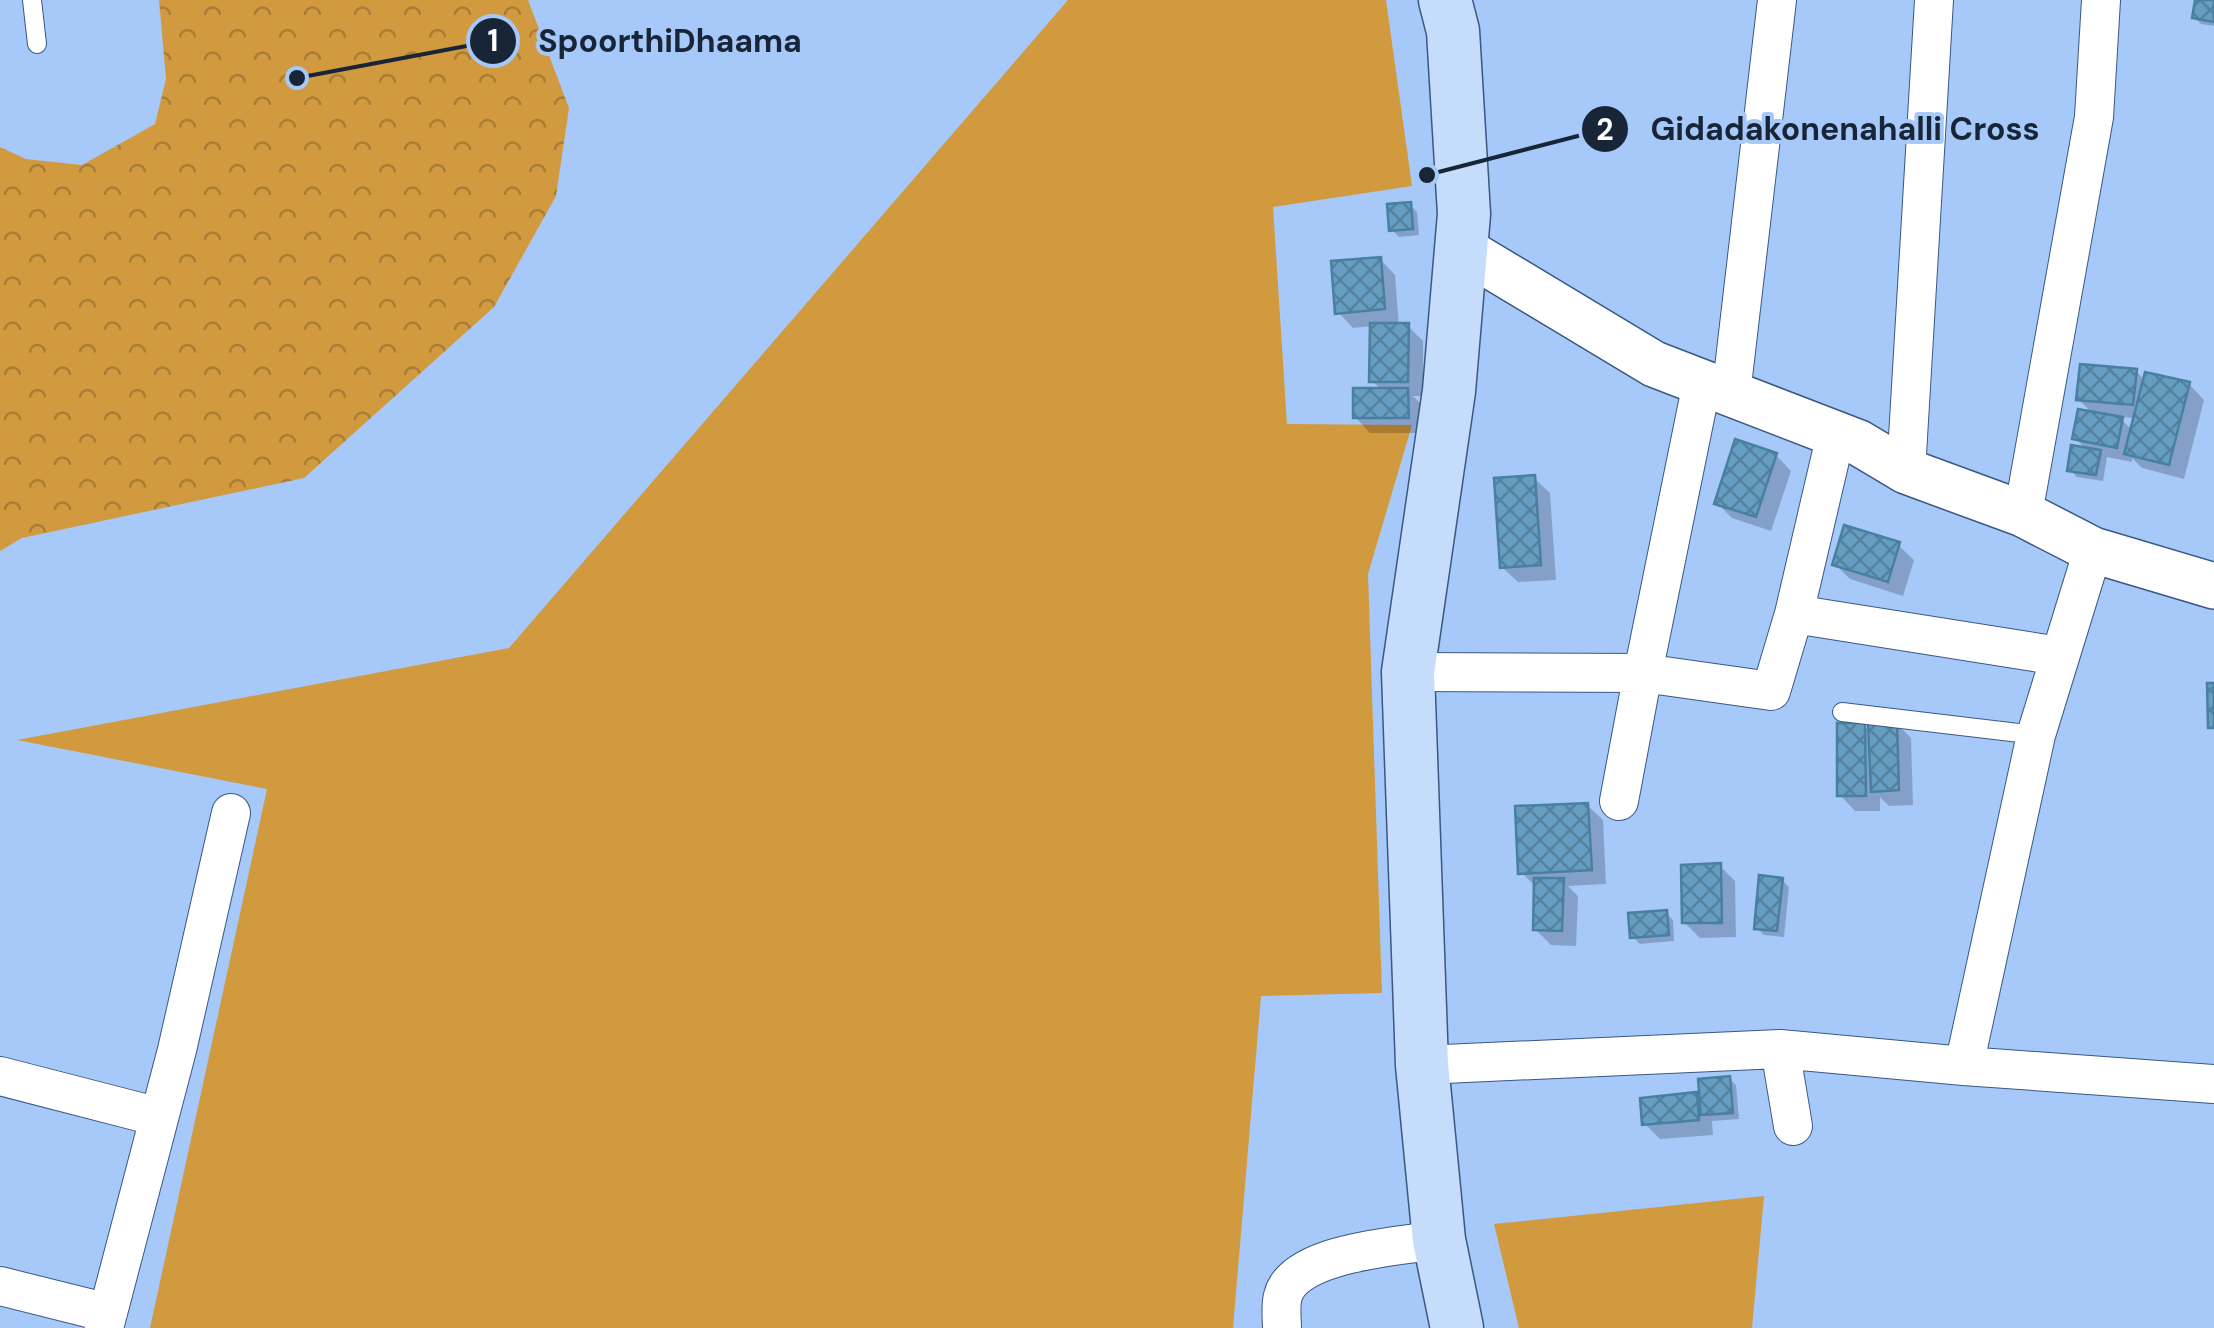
<svg xmlns="http://www.w3.org/2000/svg" width="2214" height="1328" viewBox="0 0 2214 1328" font-family="'DM Sans',sans-serif">
  <style>
    .green { fill: #d29a3e }
    .forest { fill: url(#forest-crowns) }
    .shadow { fill: #0003; fill-rule: evenodd }
    .building { fill: url(#building-cross-hatch); stroke: #4980a1; stroke-width: 2.5 }
    .lines { fill: none; stroke-linecap: round; stroke-linejoin: round }
    .service-casing { stroke: #3a5882; stroke-width: 20 }
    .minor-casing { stroke: #3a5882; stroke-width: 40 }
    .tertiary-casing { stroke: #3a5882; stroke-width: 48 }
    .secondary-casing { stroke: #3a5882; stroke-width: 55 }
    .service { stroke: #fff; stroke-width: 18 }
    .minor { stroke: #fff; stroke-width: 38 }
    .tertiary { stroke: #fff; stroke-width: 45 }
    .secondary { stroke: #c5dcfb; stroke-width: 52 }
    .leader { fill: none; stroke: #182537; stroke-width: 4 }
    .callout-dot { fill: #182537; stroke: #a6c9fa; stroke-width: 4 }
    .mark-label { font-size: 30px; text-anchor: middle; font-weight: bold; fill: #fff }
    .callout-label { font-size: 32px; text-anchor: middle; font-weight: bold; fill: #182537; stroke: #a6c9fa; stroke-width: 8; stroke-linejoin: round; paint-order: stroke }
  </style>
  <defs>
    <pattern id="forest-crowns" width="20" height="18" patternUnits="userSpaceOnUse" patternTransform="scale(2.5)"><rect width="20" height="18" fill="#d29a3e"/><path d="M2 6a3 3 0 1 1 6 0M12 15a3 3 0 1 1 6 0" fill="none" stroke="#a97d35"/></pattern>
    <pattern id="building-cross-hatch" width="8" height="8" patternUnits="userSpaceOnUse" patternTransform="scale(2.5)"><rect width="8" height="8" fill="#669ec1"/><path d="M0 0l8 8M0 8l8-8" fill="none" stroke="#53819e"/></pattern>
  </defs>
  <rect width="100%" height="100%" fill="#a6c9fa"/>
  <path class="green" d="M1068 0H1386L1412 186 1273 207 1287 424 1412 425 1368 574 1382 993 1261 996 1233 1328H150L267 789 17 740 509 648Z
    M1764 1196 1752 1328H1519L1494 1224Z"/>
  <path class="forest" d="M159 0H528L569 108 556 196 494 307 304 478 22 538 0 551V147L26 159 82 165 155 124 166 79Z"/>
  <path class="shadow" d="M2197 0H2214V26L2201 24 2194 17Z
    M1410 205 1417 212 1419 235 1399 237 1392 230Z
    M1380 259 1395 275 1399 326H1408L1423 341V396H1413L1423 406V433H1370L1355 417 1382 390 1372 381 1373 326 1353 328 1338 312Z
    M2136 371 2145 381 2189 384 2204 400 2184 479 2142 468 2132 458V462L2107 457 2103 481 2077 477 2070 470 2087 450 2075 438 2093 414 2078 399ZM2119 417 2136 418 2133 431Z
    M1776 455 1791 471 1771 531 1732 518 1717 503Z
    M1534 478 1550 493 1556 580 1518 582 1502 567Z
    M1898 545 1914 560 1903 596 1850 579 1835 564Z
    M1896 723 1911 738 1913 805 1889 806 1880 797V811H1855L1840 795 1864 726 1871 732Z
    M1587 805 1603 820 1606 884 1568 886 1578 896 1576 946 1551 945 1535 929 1537 888 1521 872Z
    M1720 866 1735 881 1736 937 1700 938 1684 922Z
    M1782 880 1789 887 1784 937 1764 935 1757 928Z
    M1666 913 1673 920 1674 941 1640 944 1633 937Z
    M1729 1078 1736 1085 1739 1119 1712 1121 1713 1135 1660 1139 1645 1124 1696 1095 1702 1101Z"/>
  <path class="building" d="M2195 0H2214V22L2192 18Z
    M1411 202 1413 229 1389 231 1387 204Z
    M1381 257 1385 309 1335 314 1331 261Z
    M1370 323H1409L1408 382H1369Z
    M2080 364 2137 369 2133 405 2076 400Z
    M2145 372 2190 382 2169 465 2124 454Z
    M1353 388H1408L1409 418H1353Z
    M2078 409 2123 417 2117 448 2072 439Z
    M1735 439 1777 453 1756 517 1714 504Z
    M2071 445 2101 450 2096 475 2067 471Z
    M1535 475 1541 565 1500 568 1494 478Z
    M1844 525 1900 542 1888 582 1832 565Z
    M2207 683H2214V728H2208Z
    M1868 721H1897L1899 790 1871 792Z
    M1837 723H1865L1866 796H1837Z
    M1588 803 1592 870 1518 874 1515 806Z
    M1721 863 1722 923H1682L1681 865Z
    M1759 875 1783 878 1777 931 1754 929Z
    M1534 878H1564L1562 931 1533 930Z
    M1667 910 1669 935 1630 938 1628 913Z
    M1730 1076 1733 1113 1701 1115 1698 1079Z
    M1697 1092 1699 1120 1642 1125 1640 1098Z"/>
  <g class="lines">
    <defs>
      <path id="service" d="M32 0 37 44
        M1842 712 2036 735"/>
      <path id="minor" d="M1731 394 1777 0
        M1836 434 1794 614 2059 656
        M1906 471 1934 0
        M2023 514 2094 117 2101 0
        M1408 672 1643 673 1702 383
        M1619 801 1643 673 1771 691 1794 614
        M1780 1049 1793 1126
        M1422 1065 1780 1049 1964 1066 2214 1084
        M1964 1066 2036 735 2093 550
        M0 1076 159 1117
        M0 1286 108 1313
        M104 1328 177 1050 231 813
        M1282 1328C1282 1318 1280 1306 1283 1296 1294 1252 1401 1246 1439 1240"/>
      <path id="tertiary" d="M1461 248 1654 364 1859 443 1906 471 2023 514 2093 550 2214 586"/>
      <path id="secondary" d="M1445 0 1453 31 1464 214 1449 391 1408 672 1422 1065 1439 1240 1457 1328"/>
    </defs>
    <use href="#service" class="service-casing"/>
    <use href="#minor" class="minor-casing"/>
    <use href="#tertiary" class="tertiary-casing"/>
    <use href="#secondary" class="secondary-casing"/>
    <use href="#service" class="service"/>
    <use href="#minor" class="minor"/>
    <use href="#tertiary" class="tertiary"/>
    <use href="#secondary" class="secondary"/>
  </g>
  <path class="leader" d="M297 78L493 41M1427 175L1605 129"/>
  <g class="callout-dot">
    <circle cx="297" cy="78" r="10"/>
    <circle cx="1427" cy="175" r="10"/>
    <circle cx="493" cy="41" r="25"/>
    <circle cx="1605" cy="129" r="25"/>
  </g>
  <g class="mark-label">
    <text x="493" y="51">1</text>
    <text x="1605" y="140">2</text>
  </g>
  <g class="callout-label">
    <text x="670" y="52">SpoorthiDhaama</text>
    <text x="1845" y="140">Gidadakonenahalli Cross</text>
  </g>
</svg>
